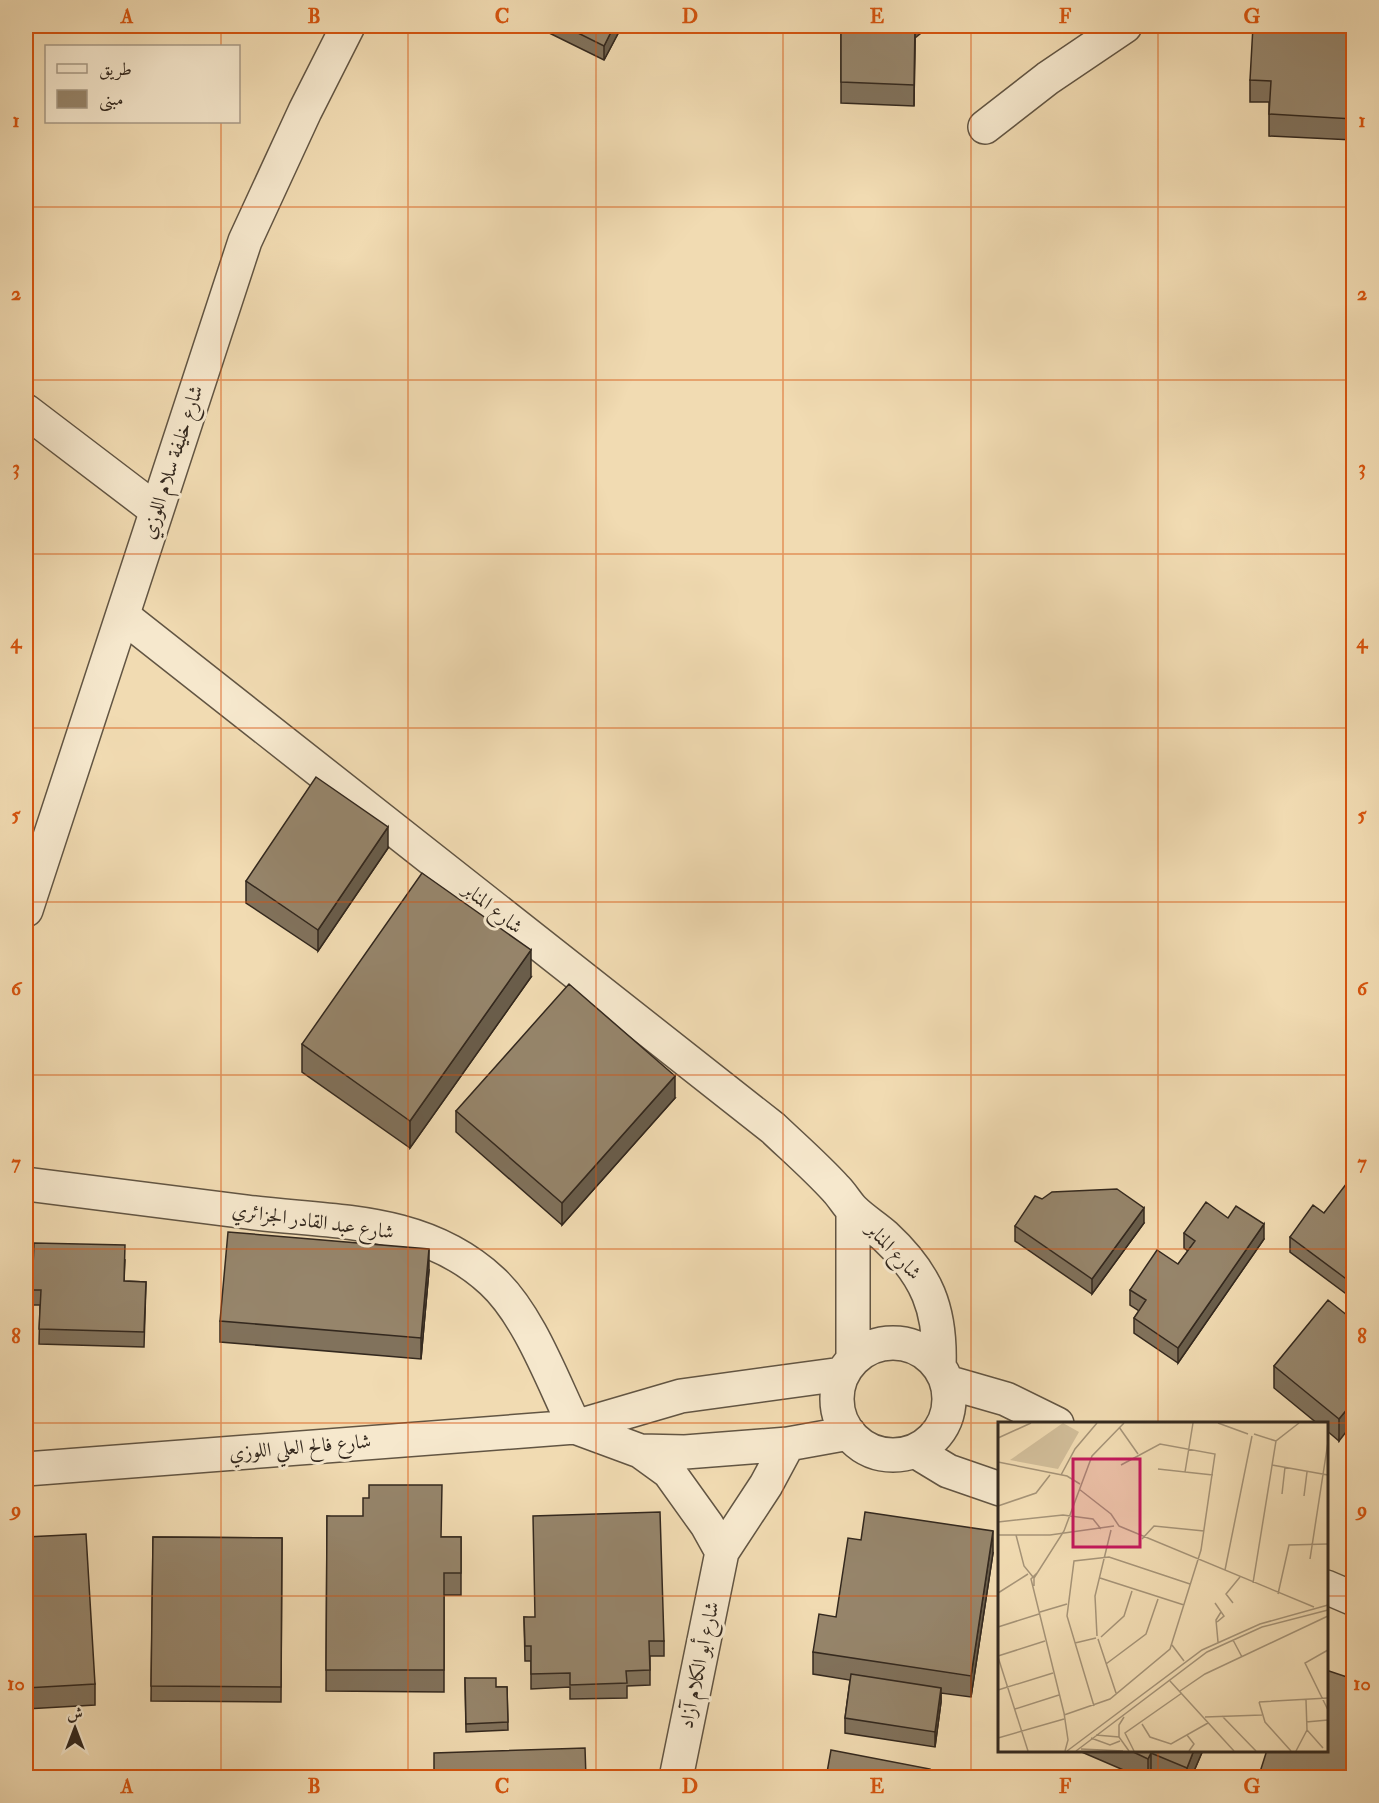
<svg xmlns="http://www.w3.org/2000/svg" width="1379" height="1803" viewBox="0 0 1379 1803" font-family="'IM FELL Double Pica',Amiri,serif">
  <style>
    .lines { fill: none; stroke-linecap: round; stroke-linejoin: round }
    .minor-casing { stroke: #625543; stroke-width: 36 }
    .tertiary-casing { stroke: #625543; stroke-width: 36 }
    .minor { stroke: #f6e8cd; stroke-width: 33 }
    .tertiary { stroke: #f6e8cd; stroke-width: 33 }
    .wall { fill: #81725c; stroke: #33281e; stroke-width: 1.5 }
    .shaded-wall { fill: #695d4b; stroke: #33281e; stroke-width: 1.5 }
    .building { fill: #96856b; stroke: #33281e; stroke-width: 1.5 }
    .grid { fill: none; stroke: #d6540e; stroke-width: 1.5; stroke-opacity: 0.55 }
    .labels { text-anchor: middle; dominant-baseline: central; stroke-width: 6; stroke-linejoin: round; paint-order: stroke }
    .street-label { font-size: 20px; fill: #33281e; stroke: #f6e8cd }
    .inset-road { fill: none; stroke: #a59377; stroke-width: 1.5 }
    .view { fill: #c2185b; fill-opacity: 0.15; stroke: #c2185b; stroke-width: 3 }
    .inset-edge { fill: none; stroke: #33281e; stroke-width: 3 }
    .neatline { fill: none; stroke: #d6540e; stroke-width: 2 }
    .grid-label { font-size: 20px; text-anchor: middle; font-weight: bold; fill: #d6540e }
  </style>
  <rect width="100%" height="100%" fill="#f1dbb2"/>
  <filter id="stains"><feTurbulence type="fractalNoise" baseFrequency=".00333" numOctaves="4"/><feColorMatrix values="0 0 0 0 .2 0 0 0 0 .09 0 0 0 0 .02 0 0 0 .5 -.17"/></filter>
  <radialGradient id="worn" r=".72"><stop offset=".6" stop-color="#630" stop-opacity="0"/><stop offset="1" stop-color="#630" stop-opacity=".3"/></radialGradient>
  <g class="lines">
    <defs>
      <path id="minor" d="M985 127 1048 78 1125 26
        M26 411 156 510
        M123 616 773 1128C794 1148 816 1167 836 1189 842 1195 847 1204 853 1210 863 1220 875 1227 885 1236 927 1275 941 1309 939 1366
        M26 1184C99 1193 173 1202 247 1212 334 1223 423 1217 492 1281 529 1315 553 1382 575 1427
        M853 1210V1359
        M837 1399a56 56 0 1 1 112 0a56 56 0 1 1-112 0Z
        M947 1382 1006 1399 1057 1424
        M575 1427 640 1451 685 1452 788 1444 849 1433
        M640 1451 669 1472 707 1525 722 1552
        M915 1451 948 1471 1000 1489
        M26 1469 575 1427 681 1396 842 1374
        M1326 1587 1354 1599
        M676 1778 722 1552 766 1485 788 1444"/>
      <path id="tertiary" d="M26 910 245 241 305 111 348 26"/>
    </defs>
    <use href="#minor" class="minor-casing"/>
    <use href="#tertiary" class="tertiary-casing"/>
    <use href="#minor" class="minor"/>
    <use href="#tertiary" class="tertiary"/>
  </g>
  <path class="wall" d="M535 26H622L604 60Z
    M841 26 915 38 914 106 841 103Z
    M1353 26V140L1269 136V102H1250V80Z
    M388 848 318 951 246 903V881Z
    M531 977 410 1148 302 1072V1044Z
    M675 1098 562 1225 456 1132V1111Z
    M1353 1181V1300L1352 1299V1292L1349 1296 1290 1252V1237L1324 1213Z
    M1042 1199 1144 1223 1092 1294 1015 1241V1226Z
    M1228 1218 1264 1239 1178 1363 1134 1333V1318L1139 1311 1130 1305V1290L1178 1264 1188 1251 1184 1248V1233Z
    M125 1260 124 1281 146 1282 144 1347 39 1344 40 1305H32V1290Z
    M429 1270 421 1359 220 1342V1321Z
    M1353 1320 1339 1441 1326 1430V1424H1318L1274 1388V1366Z
    M1353 1423V1456L1348 1451V1430Z
    M327 1516 441 1537H461V1595H444V1692L326 1691Z
    M26 1537 95 1684V1705L26 1709Z
    M153 1537 282 1538 281 1702 151 1701Z
    M993 1553 971 1697 941 1693V1702L935 1747 845 1733V1718L850 1680 813 1674V1652L836 1617Z
    M524 1617 664 1641V1656H650V1685L627 1686V1698L570 1699V1687L531 1689V1661H525Z
    M465 1678 496 1687H507L508 1730 466 1732Z
    M1077 1750H1203L1191 1778H1159L1151 1774 1149 1778H1142Z
    M1260 1772 1353 1778H1260Z"/>
  <path class="shaded-wall" d="M614 26H622L604 60V46Z
    M915 26H930L915 38 914 106Z
    M388 827V848L318 951V930Z
    M531 950V977L410 1148V1121Z
    M675 1076V1098L562 1225V1203Z
    M1144 1208V1223L1092 1294V1279Z
    M1264 1224V1239L1178 1363V1348Z
    M429 1249V1270L421 1359V1338Z
    M1352 1277V1292L1349 1296V1281Z
    M1353 1402V1423L1339 1441V1419Z
    M993 1531V1553L971 1697V1676Z
    M941 1688V1702L935 1747V1732Z
    M1194 1750H1203L1191 1778H1187V1768Z
    M1151 1753V1774L1149 1778H1148V1759Z"/>
  <path class="building" d="M564 26H614L604 46Z
    M841 26H915L914 85 841 82Z
    M1253 26H1353V119L1269 114 1271 81 1250 80Z
    M316 777 388 827 318 930 246 881Z
    M422 873 531 950 410 1121 302 1044Z
    M569 984 675 1076 562 1203 456 1111Z
    M1350 1179 1353 1181V1275L1349 1281 1290 1237 1313 1205 1324 1213Z
    M1117 1189 1144 1208 1092 1279 1015 1226 1035 1196 1042 1199 1052 1192Z
    M1206 1202 1228 1218 1236 1206 1264 1224 1178 1348 1134 1318 1146 1300 1130 1290 1157 1250 1178 1264 1195 1241 1184 1233Z
    M228 1232 429 1249 421 1338 220 1321Z
    M34 1243 125 1245 124 1281 146 1282 144 1332 39 1329 41 1290H32Z
    M1328 1300 1353 1320V1402L1339 1419 1274 1366Z
    M1353 1423V1434L1348 1430Z
    M369 1485H442L441 1537H461V1573H444V1670H326L327 1516H363V1498H369Z
    M660 1512 664 1641H649L650 1670 626 1671 627 1683 570 1685V1673L531 1674V1646H525L524 1617H535L533 1516Z
    M865 1512 993 1531 971 1676 813 1652 819 1614 836 1617 848 1538 861 1540Z
    M86 1534 95 1684 26 1688V1537Z
    M153 1537 282 1538 281 1687 151 1686Z
    M1326 1670 1353 1679V1778H1266L1267 1774 1260 1772 1267 1750H1326Z
    M851 1674 941 1688 935 1732 845 1718Z
    M465 1678H496V1687H507L508 1722 466 1724Z
    M585 1748 586 1778H434V1753Z
    M831 1750 930 1769 928 1778H826Z
    M1129 1750H1194L1187 1768 1151 1753 1148 1759Z
    M371 1770V1778H244Z"/>
  <path class="grid" d="M221 26V46M408 26V1778M596 26V1778M783 26V1778M971 26V1778M1158 26V1424M221 122V1778M26 207H1354M26 380H1354M26 554H1354M26 728H1354M26 902H1354M26 1075H1354M26 1249H1354M26 1423H1354M26 1596H1000M1326 1596H1354M1158 1750V1778"/>
  <g class="labels">
    <g class="street-label">
      <text transform="translate(172 462) rotate(-72)">شارع خليفة سلام اللوزي</text>
      <text transform="translate(493 908) rotate(38)">شارع المنابر</text>
      <text transform="translate(313 1221) rotate(8)">شارع عبد القادر الجزائري</text>
      <text transform="translate(894 1251) rotate(47)">شارع المنابر</text>
      <text transform="translate(300 1447) rotate(-5)">شارع فالح العلي اللوزي</text>
      <text transform="translate(699 1665) rotate(-78)">شارع أبو الكلام آزاد</text>
    </g>
  </g>
  <g transform="translate(998 1422)">
    <rect width="330" height="330" fill="#f1dbb2"/>
    <path d="M65 1 81 10 60 47 12 38Z" fill="#d1bd99"/>
    <path class="inset-road" d="M220 1 250 12M121 5 140 32M256 12 278 19M0 16 33 1M0 40 69 54 82 62M274 43 330 53M160 47 187 50 195 1M187 50 215 53M63 53 77 27 99 1M81 67 113 92 121 104M284 72 287 45M306 74 309 50M0 84 38 71 52 53M0 100 65 93 95 97 103 107M121 104 316 185M0 113H52L116 104M18 113 26 144 35 155M144 117 156 104 206 109M312 137 330 20M227 148 254 14M40 150 33 157 66 291 70 318 67 329M102 156 186 183M255 161 278 19 301 1M36 164V156L66 109 94 34 126 1M0 171 30 152M280 172 291 123 330 122M217 181 226 194 219 200M235 181 228 172 242 155M42 190 69 182M0 205 41 192M99 214 97 174 113 108M103 215 126 194 134 169M100 217 118 271M235 218 244 235M220 220 218 198 223 190M77 221 98 216M174 223 186 239M330 228 307 241 330 288M0 234 47 219M0 235 30 329M108 242 148 212 160 177M172 259 236 329M0 268 55 251M182 269 207 252 330 194M308 278 309 308 325 326M261 280 330 276M261 280 267 300 293 329M96 284 69 194 76 139 111 135 192 162M17 287 61 273M66 293 112 277 172 227 203 128 217 32 162 22 123 43M224 294 258 329M126 295 121 303V315L131 329M207 295 264 293M308 300 330 298M144 302 152 315 173 322 210 301M98 313 121 315M189 313 196 322 191 329M0 316 66 297M93 316 112 323 122 319M83 327 125 329M69 329 204 228 262 202 330 183M78 329 209 230 264 205 330 188M136 329 127 311 184 271M298 329 309 308"/>
    <path class="view" d="M75 37H142V125H75Z"/>
    <rect width="330" height="330" class="inset-edge"/>
  </g>
  <rect width="1379" height="1803" fill="none" stroke="#f1dbb2" stroke-width="66"/>
  <rect x="45" y="45" width="195" height="78" fill="#f6e8cd" stroke="#a89b87" stroke-width="1.5"/>
  <rect x="57" y="64" width="30" height="9" fill="#f6e8cd" stroke="#a89b87" stroke-width="1.5"/>
  <text x="99" y="75" font-size="18" fill="#33281e">طريق</text>
  <rect x="57" y="90" width="30" height="18" fill="#96856b" stroke="#a89b87" stroke-width="1.5"/>
  <text x="99" y="105" font-size="18" fill="#33281e">مبنى</text>
  <g transform="translate(75 1728)" stroke="#f6e8cd" stroke-width="4.5" paint-order="stroke">
  <path d="M0-4.5L10 22L0 15L-10 22Z" fill="#33281e"/>
  <text y="-9" font-size="16" font-weight="bold" text-anchor="middle" fill="#33281e">ش</text>
  </g>
  <rect x="33" y="33" width="1313" height="1737" class="neatline"/>
  <g class="grid-label">
    <text x="127" y="23">A</text>
    <text x="314" y="23">B</text>
    <text x="502" y="23">C</text>
    <text x="690" y="23">D</text>
    <text x="877" y="23">E</text>
    <text x="1065" y="23">F</text>
    <text x="1252" y="23">G</text>
    <text x="16" y="127">1</text>
    <text x="1362" y="127">1</text>
    <text x="16" y="300">2</text>
    <text x="1362" y="300">2</text>
    <text x="16" y="474">3</text>
    <text x="1362" y="474">3</text>
    <text x="16" y="648">4</text>
    <text x="1362" y="648">4</text>
    <text x="16" y="821">5</text>
    <text x="1362" y="821">5</text>
    <text x="16" y="995">6</text>
    <text x="1362" y="995">6</text>
    <text x="16" y="1169">7</text>
    <text x="1362" y="1169">7</text>
    <text x="16" y="1343">8</text>
    <text x="1362" y="1343">8</text>
    <text x="16" y="1516">9</text>
    <text x="1362" y="1516">9</text>
    <text x="16" y="1690">10</text>
    <text x="1362" y="1690">10</text>
    <text x="127" y="1793">A</text>
    <text x="314" y="1793">B</text>
    <text x="502" y="1793">C</text>
    <text x="690" y="1793">D</text>
    <text x="877" y="1793">E</text>
    <text x="1065" y="1793">F</text>
    <text x="1252" y="1793">G</text>
  </g>
  <rect width="100%" height="100%" filter="url(#stains)"/>
  <rect width="100%" height="100%" fill="url(#worn)"/>
</svg>
